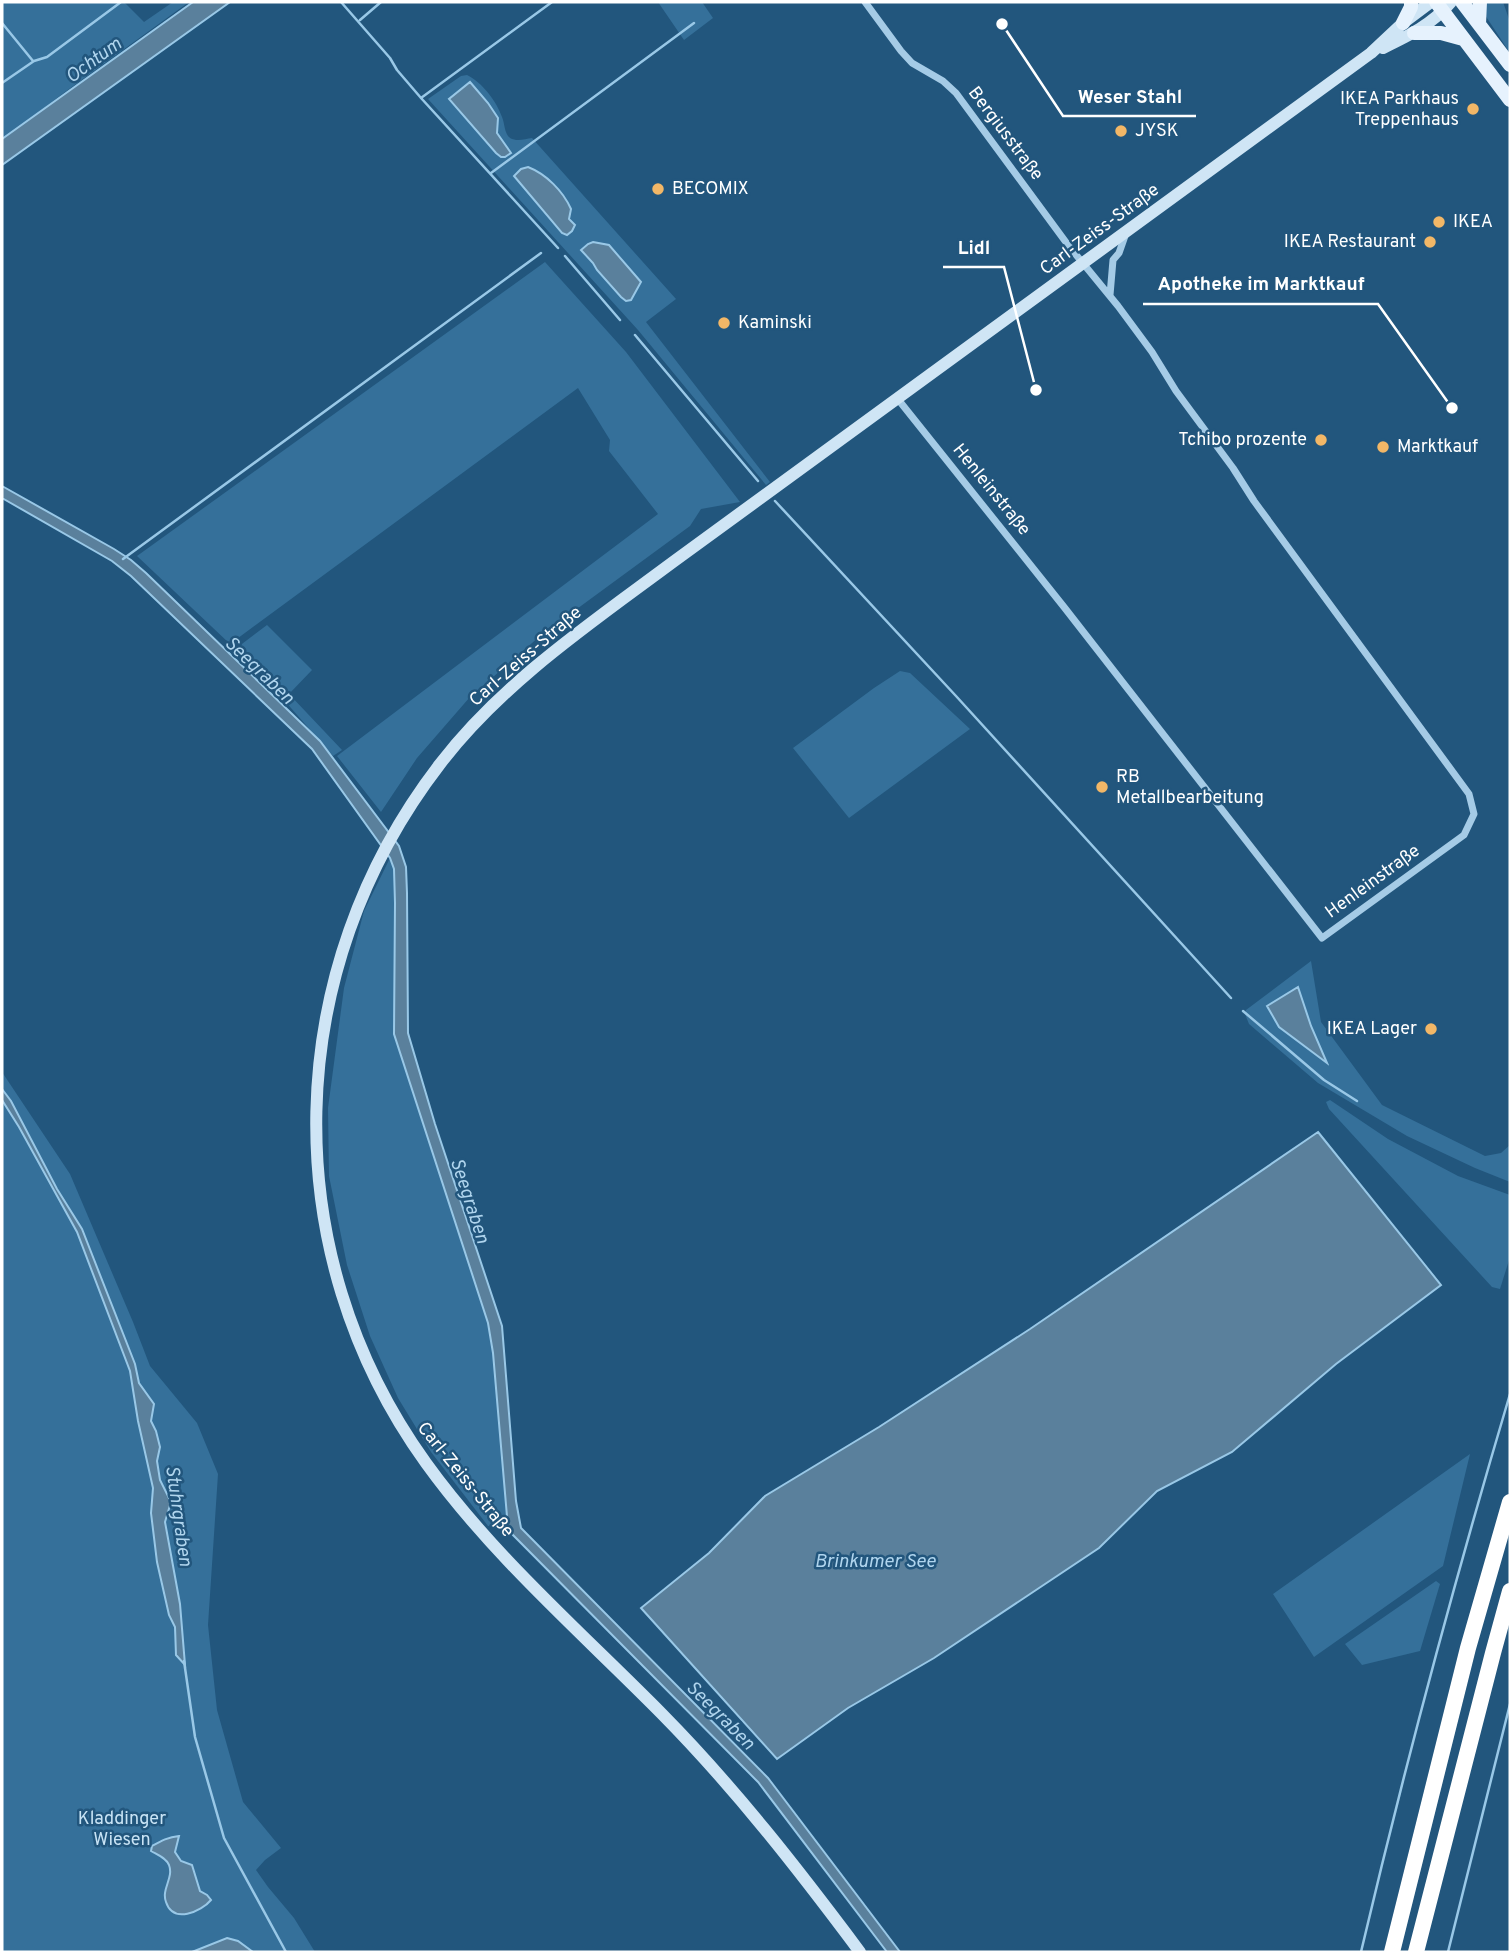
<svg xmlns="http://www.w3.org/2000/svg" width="1512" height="1954" viewBox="0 0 1512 1954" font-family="Overpass,sans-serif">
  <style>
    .green { fill: #35709a }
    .water { fill: #5a809c; stroke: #99c8e7; stroke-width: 2 }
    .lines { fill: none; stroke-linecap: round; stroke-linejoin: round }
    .stream { stroke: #99c8e7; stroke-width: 2.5 }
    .street { stroke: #a5cbe6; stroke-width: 7 }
    .secondary { stroke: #cfe5f5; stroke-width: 12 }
    .primary { stroke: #e6f2fd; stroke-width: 14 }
    .highway { stroke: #fff; stroke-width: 16 }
    .poi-dot { fill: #f2b767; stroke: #22567d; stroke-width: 2.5 }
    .labels { text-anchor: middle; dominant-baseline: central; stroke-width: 5; stroke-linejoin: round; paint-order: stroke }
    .poi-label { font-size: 18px; fill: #fff; stroke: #22567d; text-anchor: start }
    .street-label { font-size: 18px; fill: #fff; stroke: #22567d }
    .park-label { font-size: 18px; fill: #c8e3f5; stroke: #22567d }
    .water-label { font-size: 19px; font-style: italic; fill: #b0d5ee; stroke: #22567d }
    .leader { fill: none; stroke: #fff; stroke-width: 2.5 }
    .callout-dot { fill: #fff; stroke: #22567d; stroke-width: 2.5 }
    .callout-label { font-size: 19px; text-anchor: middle; font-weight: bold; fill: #fff; stroke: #22567d; stroke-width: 5; stroke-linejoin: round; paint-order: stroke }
  </style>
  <rect width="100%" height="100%" fill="#22567d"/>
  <path class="green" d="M2 2H124L144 22 173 2H189L65 92 2 140Z
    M658 2H702L713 18 684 40Z
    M1485 2H1503L1510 22V53L1485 15Z
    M467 75C482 82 497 102 502 117 505 124 504 133 510 138 517 142 525 139 532 138L676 299 646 322 770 482 766 485 638 330 428 99 461 76Z
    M545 262 626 352 740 502 701 509 690 526 540 636 470 697 417 758 381 812 337 756 658 514 609 451 610 440 578 388 230 644 137 556Z
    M267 625 312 670 289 694 342 750 333 756 277 692 234 650Z
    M900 671 910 673 970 729 849 818 793 748 874 688Z
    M390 858 394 869 395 903 394 1034 488 1323 493 1353 508 1528 488 1526 431 1452 398 1398 370 1336 347 1265 329 1176 328 1108 344 988 364 911Z
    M1311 961 1321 1022 1382 1105 1485 1156 1501 1153 1510 1145V1182L1475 1168 1407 1136 1318 1083 1249 1024 1245 1014 1246 1010Z
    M2 1072 70 1174 133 1322 150 1366 197 1423 218 1474 208 1625 217 1710 243 1802 281 1848 265 1860 256 1870 268 1887 294 1918 315 1952H2Z
    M1330 1100 1388 1139 1458 1176 1510 1195V1257L1500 1289 1492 1287 1329 1109 1326 1102Z
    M1470 1454 1443 1566 1314 1657 1273 1594Z
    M1436 1581 1440 1584 1420 1651 1362 1665 1345 1644Z"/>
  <path class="water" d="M193 2H230L2 165V139Z
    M470 82 488 103 498 118 497 133 511 153 505 157H501L496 153 449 99Z
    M528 167C546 174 563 191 571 209L569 219 575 225 572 231 567 235 562 233 514 176 521 169Z
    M593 242 609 245 641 282 631 300 626 301 621 297 597 270 593 263 581 250 588 244Z
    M2 486 114 549 131 560 146 573 320 741 399 846 406 867 407 893 408 1033 435 1124 502 1326 516 1501 521 1528 768 1778 900 1952H887L758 1782 512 1534 508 1528 493 1353 488 1323 394 1034 395 903 394 869 390 858 312 749 131 576 112 561 2 498Z
    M1298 987 1311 1026 1327 1063 1279 1027 1267 1006Z
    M2 1089 11 1101 57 1189 82 1229 135 1364 139 1383 154 1404 151 1421 156 1431 160 1447 157 1461 160 1480 171 1502 165 1522 180 1604 185 1665 176 1655 175 1627 169 1615 157 1562 151 1513 153 1488 138 1421 130 1371 77 1232 19 1127 2 1100Z
    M1318 1132 1441 1285 1336 1364 1232 1452 1157 1491 1099 1548 934 1658 848 1708 777 1759 641 1608 709 1553 765 1496 879 1427 1030 1329Z
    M179 1836 175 1852 181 1861 192 1865 200 1891 207 1895 211 1900C201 1912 173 1924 166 1902 161 1889 174 1878 169 1865 166 1858 158 1855 151 1851L152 1846C161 1841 168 1837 179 1836Z
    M227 1938 238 1941 253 1952H192Z"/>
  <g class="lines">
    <path class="stream" d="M341 2 390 58 397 70 421 98 558 248
      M360 20 381 2
      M2 23 33 61
      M2 83 34 61 47 57 121 2
      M421 98 552 2
      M491 173 694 23
      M565 256 620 320
      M635 335 758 481
      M775 501 956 696 1231 998
      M123 559 541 253
      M1243 1011 1324 1080 1357 1101
      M184 1661 195 1737 224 1838 286 1952
      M1361 1952C1405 1765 1455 1579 1510 1394
      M1448 1952 1510 1704"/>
    <path class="street" d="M865 2 901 51 912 63 943 81 956 93 1068 245 1118 306 1152 352 1176 391 1233 468 1254 501 1469 794 1474 814 1464 835 1322 938 1064 607 897 398
      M1110 295 1113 260 1119 253 1126 233"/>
    <path class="secondary" d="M1383 48C1408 36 1433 24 1451 2
      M860 1952C798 1869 735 1788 662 1714 582 1633 493 1556 426 1463 274 1252 281 970 440 764 503 682 591 623 673 562L1371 53 1403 23 1431 2"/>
    <path class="primary" d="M1436 2 1510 100
      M1462 2 1510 65
      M1403 23 1411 7V2
      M1479 24 1480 2
      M1414 33H1441L1463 39"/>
    <path class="highway" d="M1392 1952 1468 1648 1510 1502
      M1416 1952 1493 1653 1510 1591"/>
  </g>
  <g class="poi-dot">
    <circle cx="1473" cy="109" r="7"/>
    <circle cx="1121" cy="131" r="7"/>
    <circle cx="658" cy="189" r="7"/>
    <circle cx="1439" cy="222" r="7"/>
    <circle cx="1430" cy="242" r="7"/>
    <circle cx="724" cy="323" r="7"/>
    <circle cx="1321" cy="440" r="7"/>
    <circle cx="1383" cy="447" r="7"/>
    <circle cx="1102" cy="787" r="7"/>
    <circle cx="1431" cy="1029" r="7"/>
  </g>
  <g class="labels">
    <g class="poi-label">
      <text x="1459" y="99" text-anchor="end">IKEA Parkhaus<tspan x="1459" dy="21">Treppenhaus</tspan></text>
      <text x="1135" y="131">JYSK</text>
      <text x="672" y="189">BECOMIX</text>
      <text x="1453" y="222">IKEA</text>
      <text x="1416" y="242" text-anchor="end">IKEA Restaurant</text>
      <text x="738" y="323">Kaminski</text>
      <text x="1307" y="440" text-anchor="end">Tchibo prozente</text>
      <text x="1397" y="447">Marktkauf</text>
      <text x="1116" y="777">RB<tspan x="1116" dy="21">Metallbearbeitung</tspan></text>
      <text x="1417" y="1029" text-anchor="end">IKEA Lager</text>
    </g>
    <g class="street-label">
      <text transform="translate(1005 134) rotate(53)">Bergiusstraße</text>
      <text transform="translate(1100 230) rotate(-36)">Carl-Zeiss-Straße</text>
      <text transform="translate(991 490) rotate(51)">Henleinstraße</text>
      <text transform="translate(526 657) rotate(-41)">Carl-Zeiss-Straße</text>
      <text transform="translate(1373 882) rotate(-36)">Henleinstraße</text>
      <text transform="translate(465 1480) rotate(51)">Carl-Zeiss-Straße</text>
    </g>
    <g class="park-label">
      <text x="122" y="1819">Kladdinger<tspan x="122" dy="21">Wiesen</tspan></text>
    </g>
    <g class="water-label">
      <text transform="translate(94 61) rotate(-36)">Ochtum</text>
      <text transform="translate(259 671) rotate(44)">Seegraben</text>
      <text transform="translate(469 1201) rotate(72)">Seegraben</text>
      <text transform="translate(178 1516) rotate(82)">Stuhrgraben</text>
      <text x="875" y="1562">Brinkumer See</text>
      <text transform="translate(720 1716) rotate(45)">Seegraben</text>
    </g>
  </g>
  <path class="leader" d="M1002 24L1063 116H1196M1036 390L1004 267H943M1452 408L1378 304H1143"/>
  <g class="callout-dot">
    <circle cx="1002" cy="24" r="7"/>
    <circle cx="1036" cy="390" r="7"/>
    <circle cx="1452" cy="408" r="7"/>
  </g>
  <g class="callout-label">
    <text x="1130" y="103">Weser Stahl</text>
    <text x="974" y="254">Lidl</text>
    <text x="1261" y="290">Apotheke im Marktkauf</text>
  </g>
  <rect width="1512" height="1954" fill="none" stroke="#ffffff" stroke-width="7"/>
</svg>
